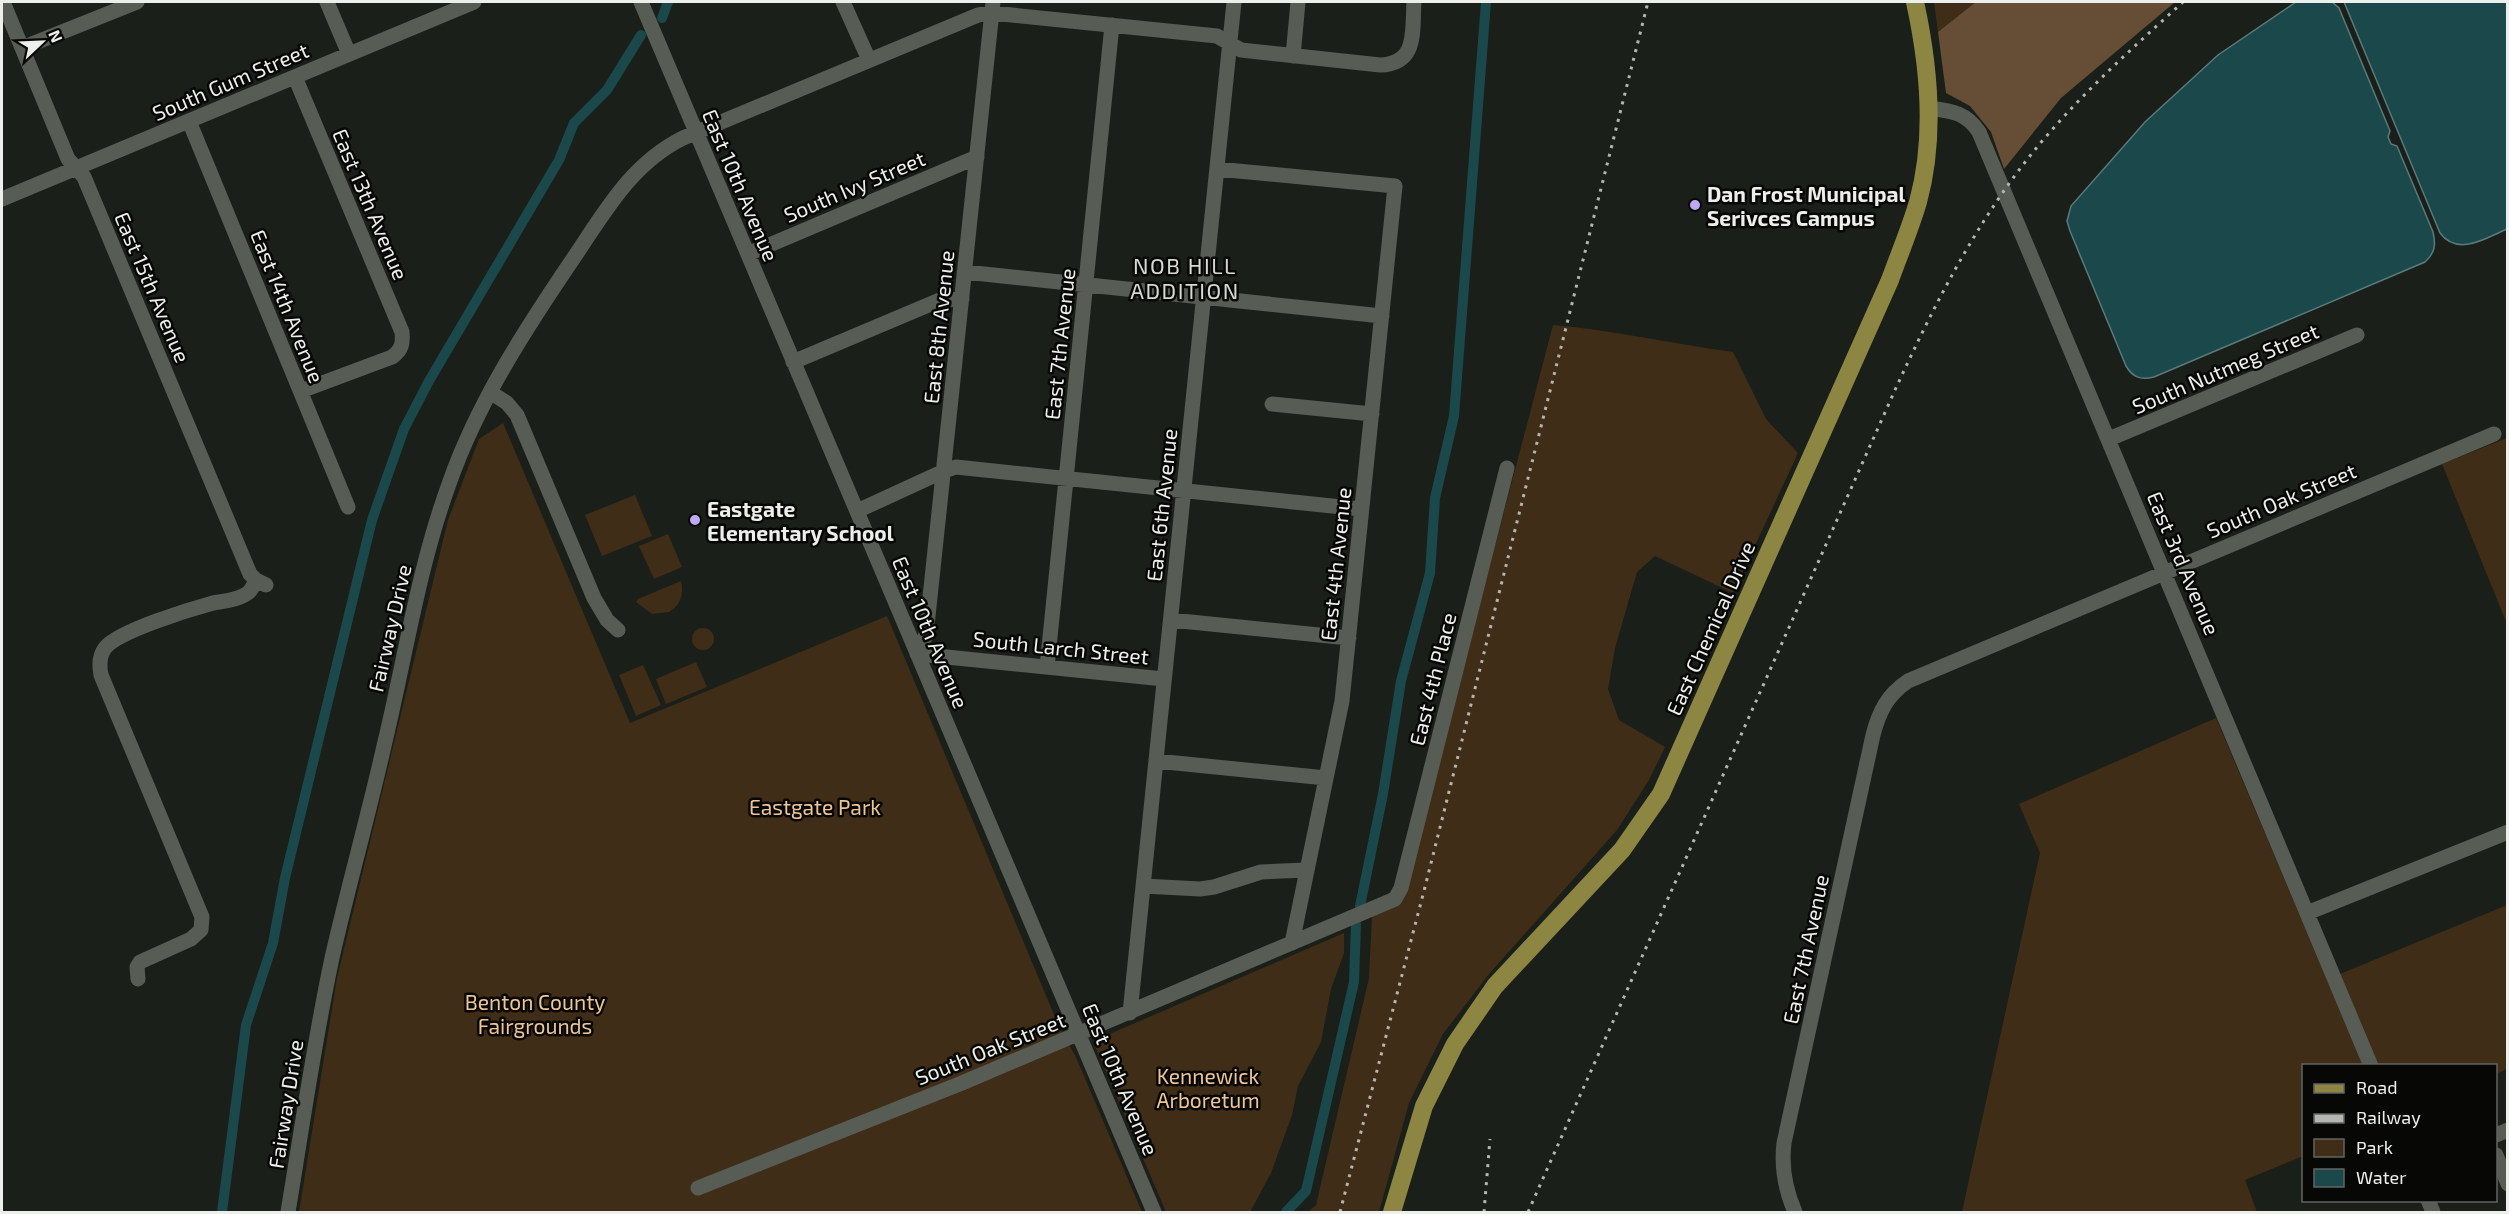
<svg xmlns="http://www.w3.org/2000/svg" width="2509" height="1214" viewBox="0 0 2509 1214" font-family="'Exo 2',sans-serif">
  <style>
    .green { fill: #402d17 }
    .forest { fill: #654e35 }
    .water { fill: #1b484b; stroke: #5a7a7b; stroke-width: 1.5 }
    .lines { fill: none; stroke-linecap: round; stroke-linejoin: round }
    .canal { stroke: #1b484b; stroke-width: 10 }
    .minor { stroke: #575c55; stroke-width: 15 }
    .major { stroke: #8c8642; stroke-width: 18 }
    .rail { stroke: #b3b6b1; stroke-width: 3; stroke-dasharray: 3 6; stroke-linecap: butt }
    .poi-dot { fill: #c1a8f3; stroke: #070806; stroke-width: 2 }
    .labels { text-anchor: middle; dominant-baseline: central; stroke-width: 5; stroke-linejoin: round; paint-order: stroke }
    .street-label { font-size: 21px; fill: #ecefeb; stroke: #070806 }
    .poi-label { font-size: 21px; font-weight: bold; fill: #ecefeb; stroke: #070806; text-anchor: start }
    .park-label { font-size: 21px; fill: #f0c596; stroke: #070806 }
    .neighbourhood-label { font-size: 22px; letter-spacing: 1.5px; fill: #d4d9d1; stroke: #070806 }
  </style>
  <rect width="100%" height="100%" fill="#1b1f19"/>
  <path class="green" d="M1934 2H1976V3L1938 32Z
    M1553 325C1614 330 1673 344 1733 352L1766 419 1798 453 1733 593 1655 556 1637 572 1615 648 1608 689 1619 720 1665 747 1649 780 1617 830 1489 974 1443 1034 1409 1103 1379 1212H1308L1316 1205 1369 978 1372 916 1405 890Z
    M503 423 630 723 887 616 1060 1029 1075 1055 1142 1212H299L337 978 448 520 479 439Z
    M2507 438V624L2442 464Z
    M635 495 652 536 602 556 585 515Z
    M668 534 682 567 654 579 639 546Z
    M681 581C684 594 681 605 669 612L652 614 636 602 638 599Z
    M692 639a11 11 0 1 1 22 0a11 11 0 1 1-22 0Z
    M696 662 707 687 666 704 656 679Z
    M643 665 661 705 636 716 619 675Z
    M2216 718 2363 1065 2304 1066 2303 1156 2245 1180 2257 1212H1962L2040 853 2019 804Z
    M2507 905V1069L2496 1074V1066L2378 1065 2340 974Z
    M1344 933V953L1331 989 1321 1042 1298 1086 1292 1115 1271 1173 1250 1212H1166L1095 1046 1098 1039Z"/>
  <path class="forest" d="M1976 2H2175L2061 98 2004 169 1991 132 1970 106 1946 93 1938 32Z"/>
  <path class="water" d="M2296 2H2332L2339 8 2390 131 2388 137 2391 144 2397 146 2433 232C2436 245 2435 253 2425 262L2154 377C2141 380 2133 378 2126 366L2070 231 2067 221 2071 206 2145 122 2218 55Z
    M2344 2H2507V229C2486 238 2458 257 2440 233Z"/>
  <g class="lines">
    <path class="canal" d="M662 18 668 2
      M1360 906 1383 794 1401 681 1430 573 1435 498 1454 416 1486 2
      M222 1212 246 1025 273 943 285 878 372 520 404 429 429 381 559 160 574 123 607 90 641 35
      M1286 1212 1306 1191 1354 982 1356 924"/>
    <path class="minor" d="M3 2 68 159 84 177 250 574 256 580 266 585
      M327 2 349 54
      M641 2 1154 1212
      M843 2 869 60
      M993 2 926 635 917 654 1164 679
      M22 48 137 2
      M1293 56 1298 2
      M295 77 402 332C403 343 402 350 392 357L301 391
      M1929 108C1951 111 1966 112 1979 132L2371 1066
      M189 121 348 507
      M1217 169 1395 186 1342 701 1292 943
      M2 199 474 2
      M748 254 977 157
      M965 272 1382 316
      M793 362 940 300 962 299
      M490 392 507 403 517 415 594 598 607 620 618 630
      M1272 404 1372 414
      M2109 439 2357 335
      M857 511 944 471 956 467 1361 509
      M1171 620 1349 638
      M1047 667 1112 25
      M1156 761 1326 778
      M1143 886 1200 889 1214 887 1261 872 1307 870
      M2307 913 2508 832
      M138 979 137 967 140 962 191 939 201 930 202 917 101 675C99 665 99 656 105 648 118 631 191 609 213 603 224 601 240 600 249 592 252 589 254 584 256 580
      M1130 1013 1234 2
      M2496 1135 2508 1130
      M2496 1155 2508 1184
      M698 1188 962 1083 1395 899 1401 888 1507 468
      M2428 1200 2433 1212
      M288 1212C302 1128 314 1042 332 958 348 887 368 817 384 746 405 659 418 569 449 484 478 401 528 325 577 253 607 208 633 163 683 138L978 15 992 13 1217 36 1241 50 1380 65C1418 64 1412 31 1414 2
      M1795 1212C1785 1189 1781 1168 1784 1143L1873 735C1879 712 1887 695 1908 681L2494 434"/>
    <path class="major" d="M1392 1212 1424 1106 1455 1044 1495 986 1622 850 1661 794 1890 280C1899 255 1910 229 1918 202 1936 137 1929 66 1915 2"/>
    <path class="rail" d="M1340 1212 1425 887 1648 2
      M1484 1212 1490 1139
      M1528 1212 1895 390C1937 299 1983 208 2050 132 2091 85 2137 44 2183 2"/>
  </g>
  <g class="poi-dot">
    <circle cx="1695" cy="205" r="6"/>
    <circle cx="695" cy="520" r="6"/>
  </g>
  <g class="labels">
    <g class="street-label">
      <text transform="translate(230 81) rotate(-23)">South Gum Street</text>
      <text transform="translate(741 185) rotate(67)">East 10th Avenue</text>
      <text transform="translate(854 186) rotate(-23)">South Ivy Street</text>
      <text transform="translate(371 204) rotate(67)">East 13th Avenue</text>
      <text transform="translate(153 287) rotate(67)">East 15th Avenue</text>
      <text transform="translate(288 306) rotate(68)">East 14th Avenue</text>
      <text transform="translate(938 327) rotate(-84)">East 8th Avenue</text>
      <text transform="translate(1059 344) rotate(-84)">East 7th Avenue</text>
      <text transform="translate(2225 368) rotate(-23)">South Nutmeg Street</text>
      <text transform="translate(2281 500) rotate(-23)">South Oak Street</text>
      <text transform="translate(1161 505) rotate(-84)">East 6th Avenue</text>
      <text transform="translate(2184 563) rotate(67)">East 3rd Avenue</text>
      <text transform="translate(1335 564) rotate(-84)">East 4th Avenue</text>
      <text transform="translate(389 628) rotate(-77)">Fairway Drive</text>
      <text transform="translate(1710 628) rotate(-66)">East Chemical Drive</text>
      <text transform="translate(931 632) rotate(67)">East 10th Avenue</text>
      <text transform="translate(1061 647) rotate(6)">South Larch Street</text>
      <text transform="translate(1432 679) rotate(-76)">East 4th Place</text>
      <text transform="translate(1805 949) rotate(-78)">East 7th Avenue</text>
      <text transform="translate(990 1048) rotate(-22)">South Oak Street</text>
      <text transform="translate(1121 1079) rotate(67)">East 10th Avenue</text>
      <text transform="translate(285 1104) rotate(-81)">Fairway Drive</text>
    </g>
    <g class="poi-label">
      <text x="1707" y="193">Dan Frost Municipal<tspan x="1707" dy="24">Serivces Campus</tspan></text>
      <text x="707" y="508">Eastgate<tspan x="707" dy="24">Elementary School</tspan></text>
    </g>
    <g class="park-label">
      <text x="815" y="806">Eastgate Park</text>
      <text x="535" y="1001">Benton County<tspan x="535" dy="24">Fairgrounds</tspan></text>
      <text x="1208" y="1075">Kennewick<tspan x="1208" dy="24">Arboretum</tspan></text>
    </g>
    <g class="neighbourhood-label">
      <text x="1185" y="265">NOB HILL<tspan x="1185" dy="25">ADDITION</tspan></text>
    </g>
  </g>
  <rect width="2509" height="1214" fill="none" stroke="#ecefeb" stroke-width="6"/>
  <rect x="2302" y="1064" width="195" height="138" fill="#070806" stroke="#636462" stroke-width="1.5"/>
  <rect x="2314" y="1084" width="30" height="9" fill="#8c8642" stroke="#636462" stroke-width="1.5"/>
  <text x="2356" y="1094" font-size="18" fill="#ecefeb">Road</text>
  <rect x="2314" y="1114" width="30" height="9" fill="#b3b6b1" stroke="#636462" stroke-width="1.5"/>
  <text x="2356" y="1124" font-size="18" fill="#ecefeb">Railway</text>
  <rect x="2314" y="1139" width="30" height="18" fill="#402d17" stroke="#636462" stroke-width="1.5"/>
  <text x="2356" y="1154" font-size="18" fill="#ecefeb">Park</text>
  <rect x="2314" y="1169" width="30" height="18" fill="#1b484b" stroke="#636462" stroke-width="1.5"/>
  <text x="2356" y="1184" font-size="18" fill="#ecefeb">Water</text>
  <g transform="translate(42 42) rotate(67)" stroke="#070806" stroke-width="4.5" paint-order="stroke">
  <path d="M0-4.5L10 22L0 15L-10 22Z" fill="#ecefeb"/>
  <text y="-9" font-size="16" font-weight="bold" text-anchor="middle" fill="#ecefeb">N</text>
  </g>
</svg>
